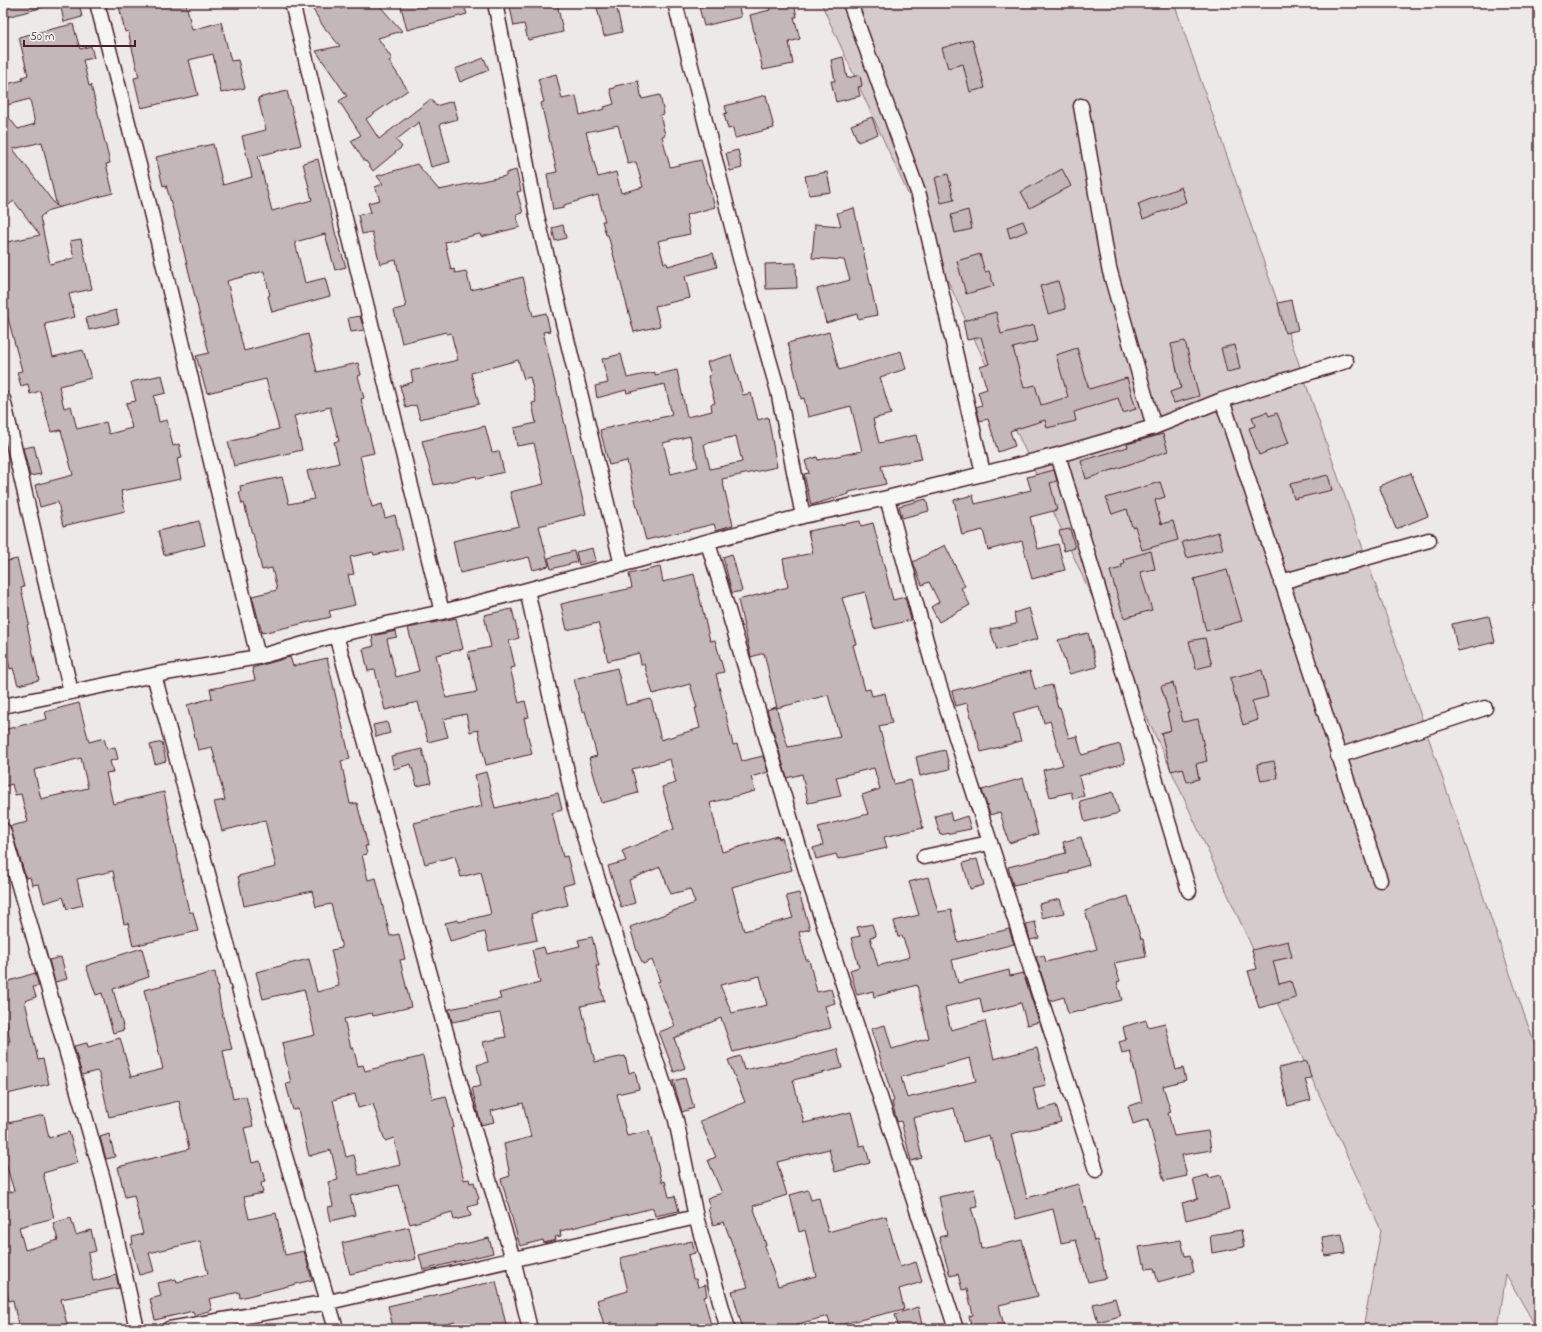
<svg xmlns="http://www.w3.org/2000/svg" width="1542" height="1332" viewBox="0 0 1542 1332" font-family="'Indie Flower',sans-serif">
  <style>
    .green { fill: #d4cbca; stroke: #8f757a }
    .building { fill: #c4b7b7; stroke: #4a1f2b; fill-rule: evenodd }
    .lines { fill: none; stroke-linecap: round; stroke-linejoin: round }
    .minor-casing { stroke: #4a1f2b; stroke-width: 17 }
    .minor { stroke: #f6f6f2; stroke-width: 14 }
  </style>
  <rect width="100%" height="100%" fill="#ece9e6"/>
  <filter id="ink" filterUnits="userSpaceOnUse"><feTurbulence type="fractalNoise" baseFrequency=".025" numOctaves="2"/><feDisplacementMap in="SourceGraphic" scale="8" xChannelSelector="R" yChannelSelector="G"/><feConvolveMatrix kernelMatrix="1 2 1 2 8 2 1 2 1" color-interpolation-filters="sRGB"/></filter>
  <g filter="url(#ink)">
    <path class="green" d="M821 3H1174L1539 1057V1329H1537L1506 1274 1498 1329H1363L1381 1230Z"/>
    <path class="building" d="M3 3H44V7L7 17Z
      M60 3H79L82 17 64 22Z
      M135 3H186L192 30 221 22 231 61 238 60 245 88 221 93 213 54 189 60 198 95 141 108 134 78 139 77 128 31 125 32 119 6Z
      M309 3H338L342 9 348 3H377L402 31 378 38 392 59 389 61 408 90 366 119 379 139 431 99 436 106 453 101 458 119 440 124 450 162 431 167 419 122 396 140 402 147 373 171 366 161 365 162 351 141 361 135 339 101 347 96 316 51 340 46 323 26Z
      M400 3H463L467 14 407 30Z
      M528 3H557L563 32 528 40 524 24 514 26 510 7Z
      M716 3H738L741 17 704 26 699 7Z
      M768 3H794L797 17H794L800 39 789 42 793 64 763 70 750 15 770 10Z
      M616 4 622 32 604 36 597 8Z
      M73 24 80 49 91 46 94 58 83 60 89 86 91 85 110 163 106 164 113 193 49 210 40 217 50 264 74 258 70 241 81 239 92 289 69 294 75 317 45 324 53 357 83 350 91 378 59 386 64 408 71 406 77 429 106 422 109 434 132 428 126 403 136 401 131 382 162 375 166 393 154 396 159 422 167 420 173 446 179 444 182 458 177 459 181 479 121 491 125 511 63 526 58 502 40 507 35 485 73 475 61 430 51 432 40 391 30 394 28 384 21 386 17 372 22 371 8 318 3 288V243L40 235 14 201 3 209V110L18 129 35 124 30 99 3 106V85L23 80 22 77 28 75 19 37ZM42 142 57 207 13 149Z
      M972 39 985 88 970 92 963 64 948 68 942 48Z
      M843 57 847 78 860 75 862 86 858 87 860 96 836 102 831 81H835L831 60Z
      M484 58 489 70 460 82 455 69Z
      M556 74 562 99 576 96 580 115 605 109 604 107 614 104 610 89 615 88V86L638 81 642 99 660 95 664 114 660 115 665 135 662 136 670 167 701 160 715 207 686 215 690 234 658 241 664 263H667L668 266 713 253 717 267 685 276 690 298 655 306 660 326 634 332 608 235H606L602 221H605L598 195 564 205V208L553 210 547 174 557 172 541 103 544 102 538 79ZM618 125 628 164 636 162 643 187 621 193 616 172 598 177 586 132Z
      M287 91 301 145 258 156 272 211 312 200 303 163 318 159 336 236 346 267 335 270 325 234 295 242 305 283 325 278 330 296 272 312 268 296 270 295 264 271 227 281 244 351 308 334 317 372 358 363 361 375 358 376 364 398 361 399 374 453 360 456 372 507 382 504 385 518 395 515 403 549 374 555 373 552 350 557 354 574 348 575 355 605 329 611 331 617 262 633 252 596 277 590 272 568 262 570 253 533 252 534 244 503 242 504 239 492H241L240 486 282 477 289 504 314 499 307 471 339 463 334 442 339 441 330 407 294 416 302 450 234 466 228 442 279 429 266 379 207 393 196 356 209 353 178 228 166 185 163 186 156 157 213 144 223 185 252 177 242 136 266 130 258 98Z
      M766 95 774 128 735 138 733 128 728 129 724 114 727 113 725 106Z
      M872 117 878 134 858 142 851 125Z
      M738 150 742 168 730 171 726 153Z
      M417 164 439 190 506 176V173L516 170 521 191 517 192 523 213 516 215 520 227 481 237 480 234 445 242 451 270 454 269 455 273 466 271 471 290 523 277 533 316 546 313 550 331 543 332 586 514 539 526 549 566 533 570 529 557 460 573 453 541 519 526 510 492 544 484 534 443 517 446 514 428 536 423 532 403 536 402 530 377 524 379 518 360 471 373 479 404 420 419 416 405 406 408 400 386 413 382 411 371 458 360 451 333 447 334 446 332 402 343 394 310 406 307 396 260 380 264 372 232 362 234 358 215 371 212 368 203 380 200 375 187 383 184 377 176Z
      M1062 169 1071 186 1030 208 1021 192Z
      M827 172 831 192 809 195 805 176Z
      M948 174 954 200 941 203 935 178Z
      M1181 187 1186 202 1143 219 1138 204Z
      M854 208 877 315 858 319 857 314 826 323 817 289 850 280 844 260 812 258 815 224 841 226 837 213Z
      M968 210 972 229 955 233 951 215Z
      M1023 221 1027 231 1010 238 1007 227Z
      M563 225 566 238 555 241 552 228Z
      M980 254 985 272 989 271 994 286 966 294 957 261Z
      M796 263 797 288 766 289 765 264Z
      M1058 281 1066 309 1048 314 1040 286Z
      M1291 300 1298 330 1285 333 1278 303Z
      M116 310 119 323 89 330 86 318Z
      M996 312 1001 334 1034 325 1038 341 1013 348 1024 388 1035 385 1041 405 1068 397 1056 355 1077 348 1089 389 1127 378 1136 409 1123 413 1118 398 1074 412 1076 421 1047 428 1045 420 1010 431 1015 446 998 452 988 419 980 421 976 407 982 405 978 392 987 389 980 367 989 364 981 337 967 340 963 321Z
      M360 316 364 330 351 332 348 318Z
      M829 332 839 370 901 351 906 369 880 377 891 414 873 419 879 443 916 435 922 459 881 466 886 484 849 492V494L811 505 804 474 809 473 805 461 817 457 818 460 862 451 851 406 808 417 804 398 801 399 788 343Z
      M1185 341 1199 396 1174 403 1170 392 1181 388 1171 344Z
      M1235 345 1240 369 1227 372 1221 348Z
      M621 354 627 378 655 372V375L677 370 687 417 712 411 711 404 715 403 708 376 711 375 707 362 731 355 743 395 751 393 758 420 768 417 777 467 722 479 733 525 716 530 714 524 646 540 636 503 627 461 609 465 600 430 649 418 650 420 672 415 665 384 627 393 626 390 597 398 595 386 608 383 602 359ZM690 436 698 467 671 474 663 443ZM736 436 742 462 710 469 704 444Z
      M1267 412 1269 416 1277 413 1289 443 1259 455 1249 428 1255 426 1252 417Z
      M485 426 492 452 499 451 504 472 477 479 476 476 434 485 422 441Z
      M1163 434 1168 451 1086 479 1081 461 1128 447 1127 444Z
      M34 446 41 474 30 476 23 448Z
      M1054 470 1057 481 1050 483 1057 510 1030 517 1038 549 1058 544 1065 570 1032 579 1022 541 988 550 983 530 962 535 954 500 973 495 975 504 1031 490 1027 477Z
      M1411 473 1428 516 1396 529 1379 486Z
      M1328 475 1332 490 1294 499 1290 484Z
      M1160 482 1165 497 1155 500 1161 524 1173 521 1178 540 1142 550 1135 526 1132 527 1127 509 1112 514 1106 498Z
      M926 499 929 511 902 518 899 506Z
      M199 521 205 545 164 555 158 531Z
      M860 521 861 526 873 523 893 600 905 597 911 620 874 629 865 592 842 598 856 644 853 645 865 690 870 689 872 696 885 693 892 723 879 726 894 784 911 780 923 828 884 837 887 848 838 859 836 854 816 859 813 848 823 845 818 827 868 814 862 795 880 789 874 768 836 777 841 796 808 803 802 774 787 778 767 710 776 707 788 747 840 737 828 695 777 708 764 653 751 657 738 600 788 587 783 559 813 553 808 531Z
      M1070 529 1075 548 1064 551 1059 531Z
      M1218 532 1223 549 1187 558 1182 542Z
      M945 545 965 586 961 588 970 605 939 622 931 607 939 602 929 582 922 585 913 562Z
      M593 548 596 561 579 565 576 552Z
      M574 551 577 562 551 569 548 558Z
      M1151 551 1155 569 1140 572 1152 610 1124 618 1110 571 1122 568 1121 565 1124 564 1123 559Z
      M732 554 742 591 732 593 723 557Z
      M17 559 24 587 21 588 29 624 27 625 39 680 18 685 13 668 10 669 3 638V562Z
      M660 567 663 582 694 574 710 641 715 640 724 672 716 674 733 745 737 744 742 761 763 756 768 772 751 777 755 791 710 803 722 852 778 836 779 839 782 838 792 870 732 887 744 931 793 918 786 896 799 893 810 929 799 932 806 960H809L817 992 831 989 835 1003 825 1006 831 1028 733 1052 721 1018 674 1038 685 1068 674 1072 659 1032 675 1026 657 982 660 981 652 960 643 964 637 951 630 927 695 903 690 889 671 894 660 867 629 880 635 903 621 907 608 866 626 861 622 851 674 829 662 787 676 783 670 759 632 769 638 793 602 803 589 758 597 756 585 711 582 712 574 679 617 668 626 705 651 699 661 740 700 728 695 708H697L690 684 653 694 644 664H641L639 653 608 661 598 623 567 630 561 604 632 588 629 574ZM760 976 767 1005 732 1013 720 985Z
      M1227 570 1242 621 1206 631 1194 579Z
      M1029 608 1038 639 997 650 990 629 1016 624 1014 613Z
      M512 609 519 638 509 641 515 667 510 668 519 703 525 701 529 717 524 718 532 754 486 765 478 730 470 732 466 714 443 719 448 737 428 742 418 702 385 710 375 670 368 671 363 649 374 646 372 636 396 631 397 637 387 639 396 677 419 671 408 628 456 618 463 649 436 655 446 698 477 692 468 652 491 647 484 615Z
      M1489 616 1495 642 1458 651 1452 624Z
      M1088 633 1097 667 1069 674 1058 640Z
      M1205 638 1212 665 1196 669 1189 641Z
      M290 657 293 666 327 658 350 759 341 761 350 804 357 803 368 846H365L367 854 362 855 368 880 376 878 390 936 399 934 405 959 400 960 411 1007 373 1016 372 1013 344 1019 351 1048 353 1047 358 1066 363 1065 365 1071 423 1056 433 1099 446 1096 454 1127 451 1128 464 1180 469 1179 470 1183 474 1182 479 1199 477 1200 478 1204 468 1207 471 1216 454 1220 452 1212 410 1224 398 1185 350 1196 355 1215 331 1221 328 1207 333 1206 328 1182 338 1180 331 1150 309 1156 298 1109 293 1110 286 1084 291 1083 282 1043 315 1035 304 989 263 999 256 972 309 959 317 992 339 986 331 950 342 948 331 904 316 907 312 891 244 906 238 876 276 867 265 820 222 831 214 802 225 800 212 747 198 750 187 705 212 698 210 689 255 680 252 668ZM355 1094 358 1108 373 1104 385 1141 394 1138 400 1165 359 1175 354 1155 346 1157 333 1100Z
      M1262 670 1268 697 1252 701 1258 720 1243 725 1230 678Z
      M1030 671 1035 689 1052 685 1058 708 1060 707 1069 738 1077 736 1082 755 1120 744 1125 763 1079 776 1084 796 1073 799 1071 792 1050 797 1043 770 1063 765 1050 721 1044 723 1040 706 1013 713 1021 741 981 752 967 703 956 706 952 691Z
      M1173 683 1183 722 1198 719 1207 761 1196 764 1199 779 1187 782 1183 768 1171 771 1161 733 1171 730 1167 713H1169L1161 686Z
      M79 703 89 742 104 738 107 749 115 747 118 759 110 761 113 772 106 773 113 804 164 792 189 912H193L198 931 133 946 128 923 124 924 113 871 77 879 83 905 67 909 63 897 44 903 39 884 32 885 30 877 26 878 10 826 28 822 21 794 15 795 12 784 3 787V730L47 719 45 712ZM81 758 88 788 41 799 34 770Z
      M387 722 390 733 376 737 373 725Z
      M162 742 166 761 155 764 150 745Z
      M422 749 431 783 417 786 411 764 394 769 391 756Z
      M945 750 950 769 920 776 916 757Z
      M1274 761 1278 778 1261 781 1257 764Z
      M486 772 495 808 558 793 562 810 552 813 563 857 567 856 574 883 563 886 568 905 531 914 537 940 489 951 485 932 450 941 445 923 458 920 459 922 491 914 481 872 461 877 455 856 425 864 414 823 482 806 475 775Z
      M1023 778 1038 834 1009 843 1000 812 990 815 982 790Z
      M1113 792 1119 813 1085 822 1080 801Z
      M950 812 952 821 967 816 971 829 940 835 935 816Z
      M1081 837 1089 865 1069 871 1070 873 1013 885 1008 867 1066 853 1063 842Z
      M977 859 984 885 970 889 963 863Z
      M928 877 938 912 951 910 958 942 1009 929 1014 944 952 960 958 983 1009 970 1010 976 1023 973 1039 1022 1027 1025 1021 1003 983 1013 980 998 945 1007 951 1030 985 1021 994 1059 1037 1048 1046 1085 1033 1088 1039 1110 1056 1105 1061 1122 1011 1134 1027 1198 1078 1184 1084 1207 1086 1206 1094 1241 1097 1240 1106 1278 1088 1282 1076 1240 1061 1243 1053 1209 1016 1219 999 1160H997L992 1139 990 1140 989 1135 963 1142 954 1108 913 1118 922 1158 911 1161 901 1121 897 1122 892 1102 894 1101 871 1029 885 1025 892 1049 929 1038 917 985 874 997 873 991 857 995 850 970 859 967 851 938 860 936 857 927 872 924 876 936 870 937 878 966 910 957 902 936 898 937 894 921 919 915 909 882ZM970 1058 976 1081 907 1098 901 1077Z
      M1128 896 1141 939H1143L1146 957 1114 963 1120 981 1117 982 1122 1000 1068 1014 1064 997 1050 1001 1036 957 1044 955 1046 962 1097 949 1085 911Z
      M1060 899 1064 913 1042 918 1039 904Z
      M1035 922 1039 938 1030 940 1026 924Z
      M592 937 599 966H596L604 1001 581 1006 595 1062 625 1056 629 1073 635 1071 639 1089 617 1094 627 1136 649 1131 662 1182 665 1181 669 1197 675 1196 679 1211 655 1216 653 1208 560 1231 561 1236 555 1237 556 1240 544 1243 543 1240 520 1246 501 1179 510 1176 504 1144 531 1137 523 1103 491 1111 494 1122 481 1125 472 1088 481 1086 477 1065 488 1062 483 1042 506 1037 500 1013 452 1022 449 1009 501 999 499 993 540 983 532 950 544 947 546 954 580 946 578 940Z
      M1288 941 1292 957 1273 961 1279 984 1291 981 1296 998 1259 1008 1248 971 1257 969 1252 950Z
      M142 948 149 977 113 989 124 1030 113 1033 102 993 96 995 86 966Z
      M61 957 67 979 55 982 49 960Z
      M215 972 221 1009 232 1049 223 1051 233 1099 246 1096 253 1126 244 1128 252 1163 260 1161 265 1182 261 1183 263 1193 244 1197 249 1219 276 1213 285 1255 304 1251 312 1280 240 1298 239 1292 209 1299 212 1310 194 1315 193 1311 155 1320 150 1299 161 1296 158 1283 176 1279 177 1282 208 1274 200 1241 149 1253 154 1271 139 1275 131 1244H133L132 1237 143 1234 134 1195 125 1197 118 1167 189 1149 179 1101 109 1117 100 1076 97 1071 82 1075 74 1046 87 1043 88 1047 120 1038 131 1077 163 1069 144 990Z
      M35 973 39 986 33 987 36 997 25 1001 38 1060 43 1059 49 1084 3 1095V1042L10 1041 3 1006V983Z
      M1146 1020 1148 1027 1165 1023 1176 1070 1183 1068 1186 1080 1163 1086 1171 1112 1168 1113 1174 1136 1208 1131 1211 1150 1182 1155 1187 1176 1164 1181 1148 1119 1133 1124 1128 1106 1142 1102 1130 1051 1122 1053 1119 1042 1126 1040 1123 1027Z
      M837 1049 842 1068 793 1080 804 1123 851 1112 860 1146 865 1145 870 1163 835 1172 829 1149 777 1162 787 1195 753 1206 766 1245 764 1246 778 1286 816 1276 805 1230 799 1232 790 1195 808 1190 811 1200 819 1198 828 1232 886 1216 900 1267 916 1262 922 1282 899 1289 904 1309 831 1327 828 1316 794 1325 795 1329H743L732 1291 748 1287 724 1222 713 1225 708 1209 710 1208 707 1198 722 1193 708 1160 716 1157 700 1121 745 1102 728 1060 740 1056 744 1070 782 1062V1063Z
      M1307 1061 1311 1078 1305 1079 1311 1100 1288 1106 1279 1068Z
      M685 1078 694 1108 682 1112 673 1081Z
      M44 1115 49 1138 69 1132 78 1163 43 1173 54 1218 19 1227 25 1250 58 1240 53 1223 71 1218 76 1235 91 1230 96 1251 88 1253 93 1281 116 1275 119 1288 61 1299 68 1329H19L13 1300 9 1301 3 1277V1194L14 1191 3 1154V1148L7 1146 3 1124Z
      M109 1134 115 1157 106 1159 100 1137Z
      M1208 1175 1209 1178 1221 1175 1229 1209 1186 1220 1182 1203 1198 1199 1193 1179Z
      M974 1189 978 1207 971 1208 978 1230 981 1249 1022 1240 1038 1296 999 1305 1004 1326 990 1329H972L969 1316 973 1315 967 1289 962 1290 958 1274 950 1276 939 1237 947 1235 939 1197Z
      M409 1227 416 1259 350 1274 342 1243Z
      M1241 1230 1244 1247 1212 1253 1210 1235Z
      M1342 1234 1345 1253 1325 1256 1322 1237Z
      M489 1238 493 1253 423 1270 419 1255Z
      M1181 1240 1185 1256 1190 1255 1194 1272 1158 1282 1154 1268 1146 1269 1145 1263 1143 1264 1139 1247Z
      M692 1241 695 1253 688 1255 693 1279H696L698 1287 705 1285 707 1296 704 1297 712 1329H613L612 1322 604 1325 597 1300 628 1291 620 1258Z
      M496 1281 507 1329H456L455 1322 427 1329H398L397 1326 393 1327 388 1306Z
      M1115 1298 1120 1316 1098 1322 1093 1304Z
      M918 1307 922 1325 908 1329H899L895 1314Z"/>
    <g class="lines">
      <defs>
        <path id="minor" d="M97 3 147 196 258 657
          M292 3 442 612
          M495 3 537 216 622 565
          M675 3 740 258 778 391 803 516
          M850 3 919 195 983 473
          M1081 106 1109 268 1154 427
          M3 399 71 692
          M1222 400 1380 880
          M1058 455 1189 891
          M887 498 933 666 1096 1170
          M708 543 808 877 956 1329
          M1281 582 1429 540
          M527 590 575 808 648 1037 676 1120 696 1217 728 1329
          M336 635 464 1097 513 1259 530 1329
          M154 675 280 1139 336 1329
          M3 706 154 675 258 657 336 635 442 612 527 590 803 516 887 498 1058 455 1154 427 1222 400 1346 361
          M1338 756 1485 708
          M3 830 103 1179 137 1329
          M924 857 989 843
          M169 1329 329 1302 696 1217"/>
      </defs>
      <use href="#minor" class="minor-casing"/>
      <use href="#minor" class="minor"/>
    </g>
  </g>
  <rect width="1542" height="1332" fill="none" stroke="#f6f6f2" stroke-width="16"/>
  <rect x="8" y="8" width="1526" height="1316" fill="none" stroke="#4a1f2b" stroke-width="1.5" filter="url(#ink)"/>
  <path d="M24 40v6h111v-6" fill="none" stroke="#4a1f2b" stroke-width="2"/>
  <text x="30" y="40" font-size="12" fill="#4a1f2b" stroke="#f6f6f2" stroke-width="3" paint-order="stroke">50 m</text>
</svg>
